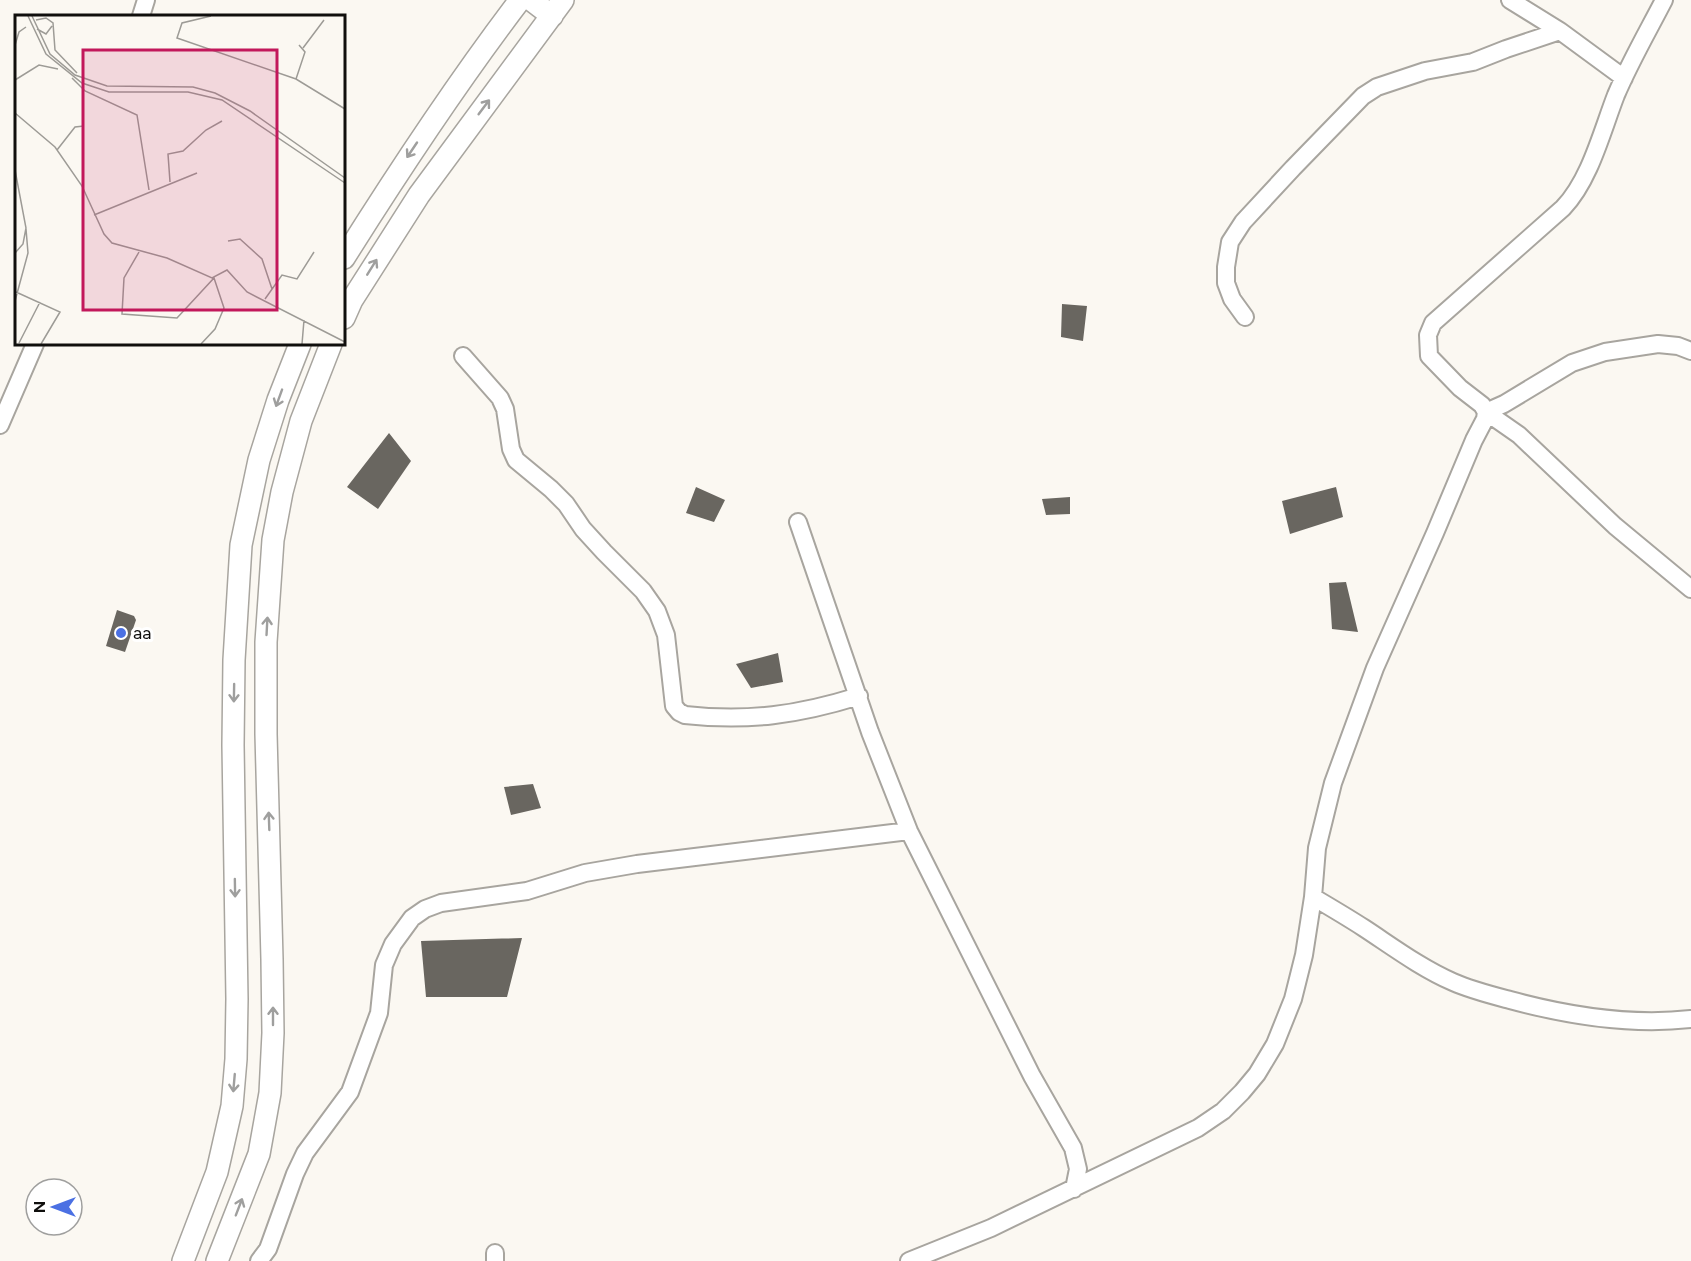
<svg xmlns="http://www.w3.org/2000/svg" width="1691" height="1261" viewBox="0 0 1691 1261" font-family="Figtree,sans-serif">
  <style>
    .building { fill: #696660 }
    .lines { fill: none; stroke-linecap: round; stroke-linejoin: round }
    .minor-casing { stroke: #a8a59f; stroke-width: 20 }
    .major-casing { stroke: #a8a59f; stroke-width: 24 }
    .minor { stroke: #fff; stroke-width: 16 }
    .major { stroke: #fff; stroke-width: 21 }
    .oneway { stroke: #9f9f9e }
    .poi-dot { fill: #4b70e3; stroke: #fff; stroke-width: 2 }
    .labels { text-anchor: middle; dominant-baseline: central; stroke-width: 6; stroke-linejoin: round; paint-order: stroke }
    .poi-label { font-size: 18px; fill: #100f0d; stroke: #fff; text-anchor: start }
    .inset-road { fill: none; stroke: #9d9b96; stroke-width: 1.5 }
    .view { fill: #c2185b; fill-opacity: 0.15; stroke: #c2185b; stroke-width: 3 }
    .inset-edge { fill: none; stroke: #100f0d; stroke-width: 3 }
  </style>
  <rect width="100%" height="100%" fill="#fbf8f2"/>
  <path class="building" d="M1062 304 1087 306 1083 341 1061 337Z
    M389 433 411 461 378 509 347 487Z
    M696 487 725 500 714 522 686 513Z
    M1336 487 1343 517 1290 534 1282 501Z
    M1070 497V514L1046 515 1042 499Z
    M1346 582 1358 632 1332 629 1329 583Z
    M117 610 134 616 136 620 125 652 106 646Z
    M778 653 783 682 751 688 736 664Z
    M533 784 541 808 511 815 504 787Z
    M522 938 507 997H426L421 941Z"/>
  <g class="lines">
    <defs>
      <path id="minor" d="M1510 0 1560 31 1624 78
        M141 16 146 0
        M1245 317 1232 299 1226 283V267L1230 242 1243 222 1293 168 1363 96 1377 87 1425 71 1473 62 1506 49 1560 31
        M463 356 500 398 505 409 511 449 516 460 551 489 566 504 583 529 604 552 643 591 657 611 666 635 674 706 679 712 685 715C748 722 798 715 859 696
        M1486 412 1519 435 1615 526 1691 589
        M1486 412 1504 404 1572 363 1605 352 1658 344 1678 346 1691 351
        M0 425 35 344
        M798 522 870 732 909 831 1032 1076 1073 1148 1078 1169 1074 1189
        M1313 897C1330 907 1347 917 1364 928 1393 947 1421 968 1453 982 1471 990 1491 995 1510 1000 1569 1016 1630 1026 1691 1019
        M495 1253V1261
        M259 1261 268 1249 295 1174 305 1153 350 1092 379 1013 384 965 393 944 412 918 425 909 441 903 527 891 585 873 637 864 909 831
        M909 1261 991 1228 1198 1128 1223 1111 1242 1092 1257 1074 1275 1044 1293 999 1304 955 1313 897 1317 848 1333 783 1375 668 1435 533 1474 440 1485 419 1486 412 1482 405 1460 388 1429 356 1428 335 1433 323 1563 208C1590 180 1602 131 1616 95 1630 62 1648 31 1664 0"/>
      <path id="major" d="M531 0 552 16
        M344 258C400 169 456 84 520 0
        M344 318 352 300 419 195 563 0
        M183 1261 217 1172 232 1106 236 1059 237 999 233 745 234 660 241 545 259 460 278 400 300 344
        M217 1261 259 1154 270 1093 273 1033 272 959 266 734V642L273 540 282 492 301 421 331 344"/>
    </defs>
    <use href="#minor" class="minor-casing"/>
    <use href="#major" class="major-casing"/>
    <use href="#minor" class="minor"/>
    <use href="#major" class="major"/>
  </g>
  <defs><path id="oneway-shaft" d="M-6 0H5M1.5-3L5.5 0L1.5 3" fill="none" stroke-width="1.6" stroke-linecap="round" stroke-linejoin="round" transform="scale(1.5)"/></defs>
  <g class="oneway">
    <use href="#oneway-shaft" transform="translate(484 107) rotate(-53)"/>
    <use href="#oneway-shaft" transform="translate(412 150) rotate(124)"/>
    <use href="#oneway-shaft" transform="translate(372 267) rotate(-58)"/>
    <use href="#oneway-shaft" transform="translate(279 398) rotate(110)"/>
    <use href="#oneway-shaft" transform="translate(267 626) rotate(-87)"/>
    <use href="#oneway-shaft" transform="translate(234 693) rotate(91)"/>
    <use href="#oneway-shaft" transform="translate(269 821) rotate(-92)"/>
    <use href="#oneway-shaft" transform="translate(235 888) rotate(89)"/>
    <use href="#oneway-shaft" transform="translate(273 1016) rotate(-90)"/>
    <use href="#oneway-shaft" transform="translate(234 1083) rotate(95)"/>
    <use href="#oneway-shaft" transform="translate(239 1207) rotate(-69)"/>
  </g>
  <circle class="poi-dot" cx="121" cy="633" r="6"/>
  <g class="labels">
    <g class="poi-label">
      <text x="133" y="633">aa</text>
    </g>
  </g>
  <g transform="translate(15 15)">
    <rect width="330" height="330" fill="#fbf8f2"/>
    <path class="inset-road" d="M13 1 31 39 67 68 94 77H173L207 85 330 168M17 1 35 39 60 60 92 71 178 72 200 78 235 96 330 163M196 1 167 8 162 23 281 64 330 94M21 5 31 3 38 8 40 35 62 58M22 14 31 19 37 11M0 30 4 17 11 12M288 33 309 5M57 63 70 76 122 100 134 175M281 64 290 37 284 30M0 65 24 50 43 54M0 98 40 132 67 171 89 219 97 228 152 243 197 263 212 255 232 277 330 327M42 135 60 112 69 111M0 155 11 213 8 229 0 238M155 167 153 139 168 136 191 115 207 106M79 200 182 158M213 226 225 224 247 244 257 274M124 237 109 263 107 299 162 303 199 263 209 293 200 314 186 329M1 277 45 297 26 329M250 284 267 260 282 264 299 237M0 286 13 238 11 214M4 328 25 287M287 329 289 305"/>
    <path class="view" d="M68 35H262V295H68Z"/>
    <rect width="330" height="330" class="inset-edge"/>
  </g>
  <g transform="translate(54 1207) rotate(270)"><circle r="28" fill="#ffffff" stroke="#9f9f9e" stroke-width="1.5"/>
  <path d="M0-4.5L10 22L0 15L-10 22Z" fill="#4b70e3"/>
  <text y="-9" font-size="16" font-weight="bold" text-anchor="middle" fill="#100f0d">N</text>
  </g>
</svg>
